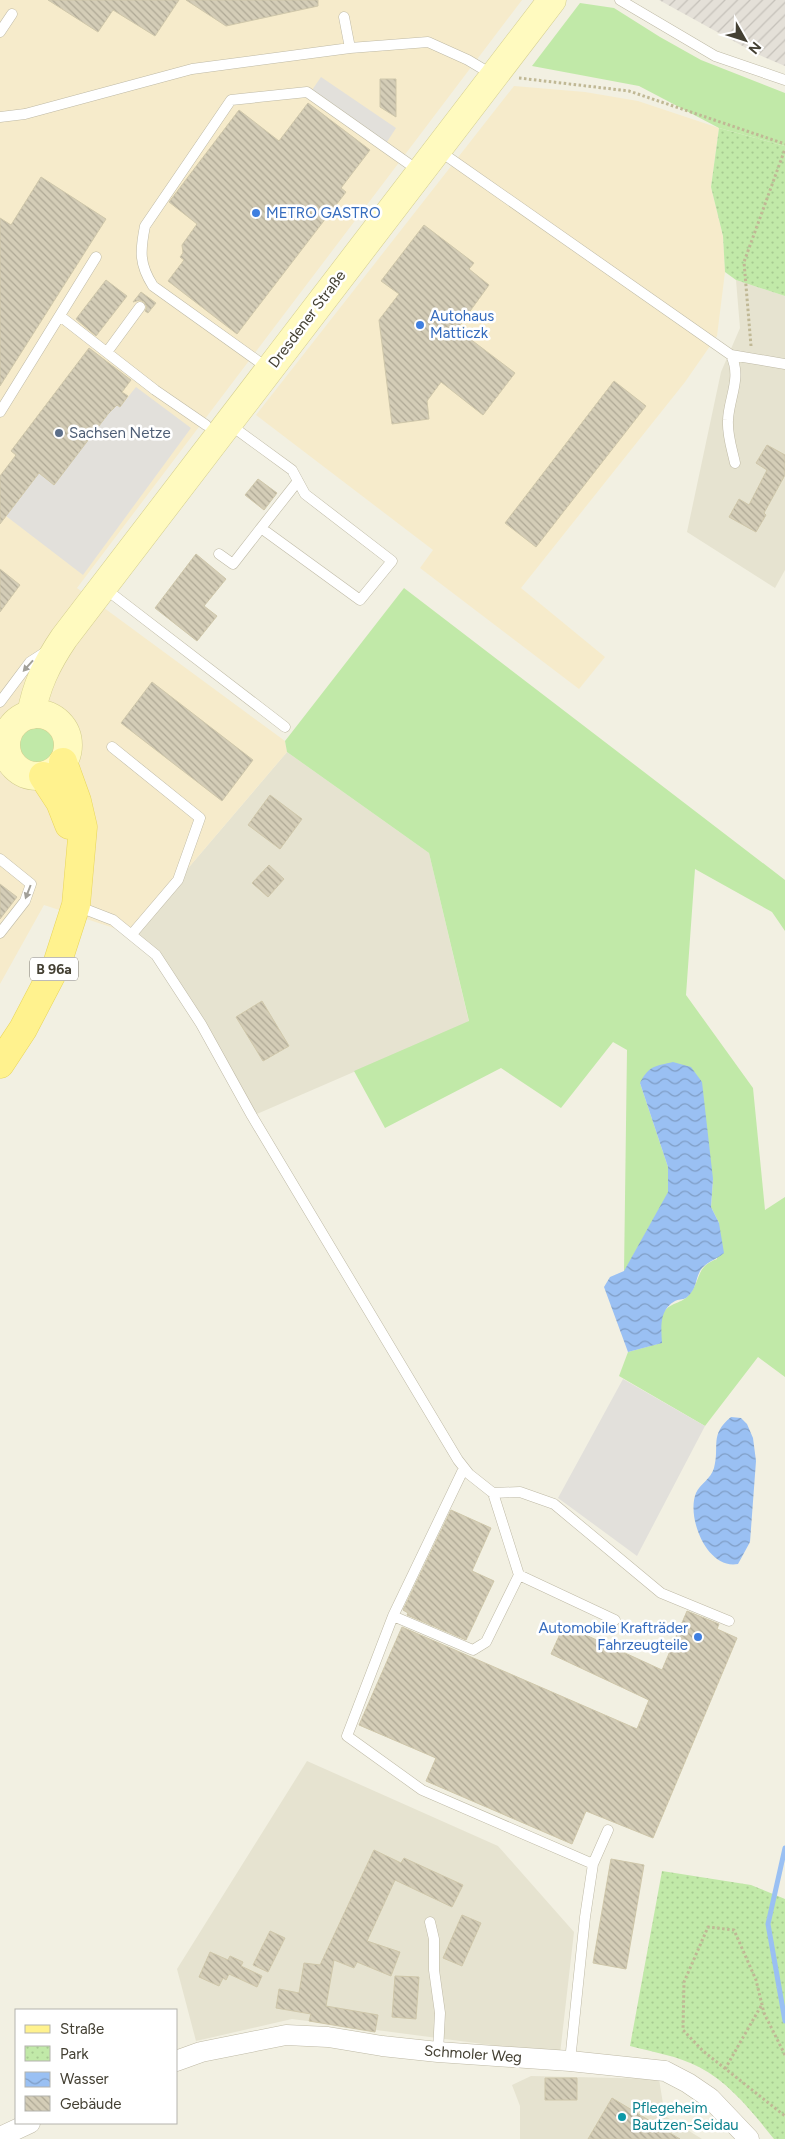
<svg xmlns="http://www.w3.org/2000/svg" width="785" height="2139" viewBox="0 0 785 2139" font-family="Figtree,sans-serif">
  <style>
    .residential { fill: #e6e3d0 }
    .commercial { fill: #f6ebcb }
    .industrial { fill: url(#industrial-furrows) }
    .grass { fill: #c1e9a8 }
    .park { fill: url(#park-dots) }
    .parking { fill: #e2e0db }
    .water { fill: url(#water-waves) }
    .lines { fill: none; stroke-linecap: round; stroke-linejoin: round }
    .stream { stroke: #9ac0f3; stroke-width: 5 }
    .building { fill: url(#building-back-hatch); stroke: #cfc7aa }
    .service-casing { stroke: #beb9a5; stroke-width: 11 }
    .minor-casing { stroke: #beb9a5; stroke-width: 21 }
    .secondary-casing { stroke: #d4ce8f; stroke-width: 29 }
    .primary-casing { stroke: #e8d55a; stroke-width: 29 }
    .path { stroke: #c0b895; stroke-width: 3; stroke-dasharray: 2.5 2.5; stroke-linecap: butt }
    .service { stroke: #fff; stroke-width: 10 }
    .minor { stroke: #fff; stroke-width: 20 }
    .secondary { stroke: #fffabf; stroke-width: 28 }
    .primary { stroke: #fff28e; stroke-width: 28 }
    .oneway { fill: #a2a099 }
    .shop-dot { fill: #3f7fe0; stroke: #fff; stroke-width: 2 }
    .service-dot { fill: #5c6f8a; stroke: #fff; stroke-width: 2 }
    .culture-dot { fill: #0f9aa8; stroke: #fff; stroke-width: 2 }
    .labels { text-anchor: middle; dominant-baseline: central; stroke-width: 5; stroke-linejoin: round; paint-order: stroke }
    .shield { fill: #fff; stroke: #7c7970; stroke-width: 1 }
    .shield-label { font-size: 14px; font-weight: bold; fill: #444033 }
    .shop-label { font-size: 15px; fill: #366cbe; stroke: #fff; text-anchor: start }
    .street-label { font-size: 15px; fill: #444033; stroke: #fff }
    .service-label { font-size: 15px; fill: #4e5e75; stroke: #fff; text-anchor: start }
    .culture-label { font-size: 15px; fill: #0d838f; stroke: #fff; text-anchor: start }
  </style>
  <defs>
    <pattern id="industrial-furrows" width="10" height="10" patternUnits="userSpaceOnUse" patternTransform="scale(1.25)"><rect width="10" height="10" fill="#e4e0d8"/><path d="M-1 1l2-2M0 10L10 0M9 11l2-2" fill="none" stroke="#c5c1ba"/></pattern>
    <pattern id="park-dots" width="8" height="8" patternUnits="userSpaceOnUse" patternTransform="scale(1.25)"><rect width="8" height="8" fill="#c1e9a8"/><path d="M2 2h.1M6 6h.1" fill="none" stroke="#a7c991" stroke-width="1.8" stroke-linecap="round"/></pattern>
    <pattern id="water-waves" width="16" height="10" patternUnits="userSpaceOnUse" patternTransform="scale(1.25)"><rect width="16" height="10" fill="#9ac0f3"/><path d="M0 5q4-4 8 0t8 0" fill="none" stroke="#7f9dc5"/></pattern>
    <pattern id="building-back-hatch" width="6" height="6" patternUnits="userSpaceOnUse" patternTransform="scale(1.25)"><rect width="6" height="6" fill="#d4cdb7"/><path d="M-1 5l2 2M0 0l6 6M5-1l2 2" fill="none" stroke="#aea895"/></pattern>
  </defs>
  <rect width="100%" height="100%" fill="#f2f0e2"/>
  <path class="residential" d="M736 280 785 296V570L775 588 687 532 721 372 740 328Z
    M287 752 429 853 469 1022 252 1116 156 955 132 934Z
    M307 1761 498 1846 574 1932 560 2054 292 2019 196 2041 177 1969Z
    M531 2076 659 2079 665 2116 702 2139H520V2106L512 2085Z"/>
  <path class="commercial" d="M0 0H522L77 588 285 741 287 752 132 934 44 905 0 984Z
    M514 86 585 92 638 101 719 128 711 187 723 236 725 272 717 336 685 382 521 588 605 657 579 689 420 568 433 550 256 415Z"/>
  <path class="industrial" d="M659 0H785V66L757 54Z"/>
  <path class="grass" d="M580 3 614 8 660 37 701 60 785 93V146L719 128 639 86 532 66Z
    M404 588 785 880V931L772 912 695 869 686 995 753 1088 765 1210 785 1197V1377L758 1357 705 1426 619 1376 628 1352 661 1343C661 1335 660 1326 661 1319 665 1303 678 1305 687 1297 702 1282 694 1267 717 1259L719 1223 711 1207 713 1179 640 1083 668 1167V1193L624 1272 627 1050 613 1042 561 1108 501 1068 385 1128 354 1071 469 1021 429 853 287 752 285 741Z
    M17 745a20 20 0 1 1 40 0a20 20 0 1 1-40 0Z"/>
  <path class="park" d="M719 128 785 146V296L736 280 725 272 723 236 711 187Z
    M662 1871 751 1885 785 1899V2139H774C753 2113 730 2083 699 2067 678 2056 653 2052 630 2046Z"/>
  <path class="parking" d="M321 77 396 128 385 145 310 93Z
    M136 387 191 428 83 575 6 516 39 473 54 484 108 414 117 405 120 407Z
    M623 1379 705 1426 637 1556 558 1498Z"/>
  <path class="water" d="M673 1062 691 1067 702 1082 713 1179 711 1207 719 1223 724 1253C716 1260 705 1262 700 1271 695 1280 697 1289 686 1298 683 1300 678 1299 675 1301 659 1310 661 1327 662 1343L628 1352 604 1287 610 1277 624 1271 668 1192V1167L640 1083C649 1065 656 1066 673 1062Z
    M731 1417 741 1418 747 1424 753 1438 756 1461 750 1542 738 1564C707 1570 686 1517 696 1493 700 1484 711 1479 714 1468 720 1446 709 1435 731 1417Z"/>
  <g class="lines">
    <path class="stream" d="M785 1848 768 1924 785 2021"/>
  </g>
  <path class="building" d="M48 0H179L155 36 113 10 98 32Z
    M186 0H318V6L226 26Z
    M380 79H396V117L380 107Z
    M308 103 370 150 341 188 346 192 237 334 168 281 184 260 180 257 183 253 182 245 197 224 169 202 239 110 279 141Z
    M41 177 106 219 0 386V218L11 225Z
    M424 225 474 263 469 269 489 285 457 329 515 373 483 415 441 382 427 401 429 419 392 424 379 320 399 294 381 281Z
    M106 280 127 296 96 336 76 319Z
    M141 292 156 303 148 313 145 311 147 307 144 302 140 300 133 302Z
    M89 348 131 380 122 392 128 396 120 407 117 405 108 414 54 485 39 473 0 524V476L16 455 11 451Z
    M614 381 646 406 536 547 505 523Z
    M767 445 785 455V475L764 513 766 515 756 532 729 517 739 499 749 505 767 470 756 463Z
    M258 479 277 493 264 510 245 495Z
    M196 554 226 579 204 606 217 616 197 641 155 608Z
    M0 569 20 585 0 612Z
    M152 682 253 760 222 801 121 723Z
    M270 795 302 819 280 849 248 825Z
    M269 865 284 879 268 897 252 883Z
    M0 884 17 897 0 919Z
    M262 1001 289 1046 263 1061 236 1017Z
    M451 1510 491 1528 472 1571 494 1581 466 1640 407 1615 408 1613 403 1610Z
    M687 1611 719 1624 717 1629 737 1638 653 1838 586 1811 572 1844 426 1781 436 1758 359 1725 402 1627 637 1729 649 1700 551 1654 564 1625 662 1670Z
    M374 1850 401 1863 404 1858 463 1885 452 1907 395 1880 367 1941 400 1952 391 1976 357 1962 354 1968 334 1960 326 2006 378 2015 375 2032 309 2021 311 2014 276 2008 279 1989 299 1993 304 1963 320 1965Z
    M611 1859 644 1865 626 1969 593 1963Z
    M462 1915 481 1923 462 1966 443 1958Z
    M270 1931 285 1938 268 1972 253 1965Z
    M210 1952 228 1960 230 1956 243 1962 241 1966 262 1976 257 1987 229 1974 226 1980 223 1978 219 1986 199 1977Z
    M395 1976 419 1977 416 2019 392 2017Z
    M545 2078H577V2100H545Z
    M612 2098 680 2139H588Z"/>
  <g class="lines">
    <defs>
      <path id="service" d="M620 0 715 56 785 80
        M344 17 350 48 428 42 468 60 493 75
        M0 32 12 14
        M0 117 25 114 192 69 350 48
        M438 150 731 355 785 364
        M60 316 155 390 206 425
        M107 352 140 307
        M731 355C742 378 729 397 728 420 727 435 732 449 735 463
        M269 369 153 286C139 264 140 251 145 226L231 100 307 92 419 171
        M0 412 96 257
        M229 424 292 470 305 494 392 561 360 600 261 528 298 481
        M219 554 233 564 261 528
        M103 587 285 727
        M0 702 30 662 47 651
        M112 747 200 818 178 880 132 934
        M0 859 31 884 25 901 0 933
        M77 906 113 920 156 955 201 1024 252 1116 458 1460 469 1474 493 1493
        M464 1468 393 1616 347 1736 422 1790 593 1864
        M519 1575 615 1620
        M393 1616 473 1650 486 1642 519 1575 493 1493 520 1492 554 1504 661 1593 729 1621
        M430 1922 434 1939V1970L440 2013 438 2052
        M570 2061 585 1917 593 1864 608 1830"/>
      <path id="minor" d="M176 2061 201 2052 286 2035 328 2037 382 2046 438 2052 570 2061 665 2071 688 2083 710 2098 749 2139
        M0 2137 30 2123"/>
      <path id="secondary" d="M6 745a31 31 0 1 1 62 0a31 31 0 1 1-62 0Z
        M31 715C36 686 47 663 64 638L552 0"/>
      <path id="primary" d="M43 776 60 802 69 825
        M0 1064 23 1029 57 964 76 905 83 827 77 801 63 762"/>
    </defs>
    <use href="#service" class="service-casing"/>
    <use href="#minor" class="minor-casing"/>
    <use href="#secondary" class="secondary-casing"/>
    <use href="#primary" class="primary-casing"/>
    <path class="path" d="M519 78 629 91 785 144
      M751 346 744 262 785 149
      M785 2055 764 2013 756 1980 734 1930 708 1927 684 1982 683 2030 703 2051 785 2116
      M725 2069 761 2006"/>
    <use href="#service" class="service"/>
    <use href="#minor" class="minor"/>
    <use href="#secondary" class="secondary"/>
    <use href="#primary" class="primary"/>
  </g>
  <defs><path id="oneway-solid" d="M-6-.8H1V-3.2L6.5 0L1 3.2V.8H-6Z" transform="scale(1.25)"/></defs>
  <g class="oneway">
    <use href="#oneway-solid" transform="translate(28 666) rotate(132)"/>
    <use href="#oneway-solid" transform="translate(28 892) rotate(111)"/>
  </g>
  <g class="shop-dot">
    <circle cx="256" cy="213" r="5"/>
    <circle cx="420" cy="325" r="5"/>
    <circle cx="698" cy="1637" r="5"/>
  </g>
  <circle class="service-dot" cx="59" cy="433" r="5"/>
  <circle class="culture-dot" cx="622" cy="2117" r="5"/>
  <g class="labels">
    <rect class="shield" x="30" y="957.5" width="48" height="23" rx="4"/>
    <g class="shield-label">
      <text x="54" y="969">B 96a</text>
    </g>
    <g class="shop-label">
      <text x="266" y="213">METRO GASTRO</text>
      <text x="430" y="316">Autohaus<tspan x="430" dy="17">Matticzk</tspan></text>
      <text x="688" y="1628" text-anchor="end">Automobile Krafträder<tspan x="688" dy="17">Fahrzeugteile</tspan></text>
    </g>
    <g class="street-label">
      <text transform="translate(307 319) rotate(-53)">Dresdener Straße</text>
      <text transform="translate(473 2054) rotate(4)">Schmoler Weg</text>
    </g>
    <g class="service-label">
      <text x="69" y="433">Sachsen Netze</text>
    </g>
    <g class="culture-label">
      <text x="632" y="2108">Pflegeheim<tspan x="632" dy="17">Bautzen-Seidau</tspan></text>
    </g>
  </g>
  <rect x="15" y="2009" width="162" height="115" fill="#ffffff" stroke="#b4b3ad"/>
  <rect x="25" y="2025" width="25" height="8" fill="#fff28e" stroke="#b4b3ad"/>
  <text x="60" y="2034" font-size="15" fill="#444033">Straße</text>
  <rect x="25" y="2046" width="25" height="15" fill="url(#park-dots)" stroke="#b4b3ad"/>
  <text x="60" y="2059" font-size="15" fill="#444033">Park</text>
  <rect x="25" y="2072" width="25" height="15" fill="url(#water-waves)" stroke="#b4b3ad"/>
  <text x="60" y="2084" font-size="15" fill="#444033">Wasser</text>
  <rect x="25" y="2096" width="25" height="15" fill="url(#building-back-hatch)" stroke="#b4b3ad"/>
  <text x="60" y="2109" font-size="15" fill="#444033">Gebäude</text>
  <g transform="translate(745 40) rotate(129)" stroke="#ffffff" stroke-width="4" paint-order="stroke">
  <path d="M0-4L9 19L0 12L-9 19Z" fill="#444033"/>
  <text y="-8" font-size="14" font-weight="bold" text-anchor="middle" fill="#444033">N</text>
  </g>
</svg>
